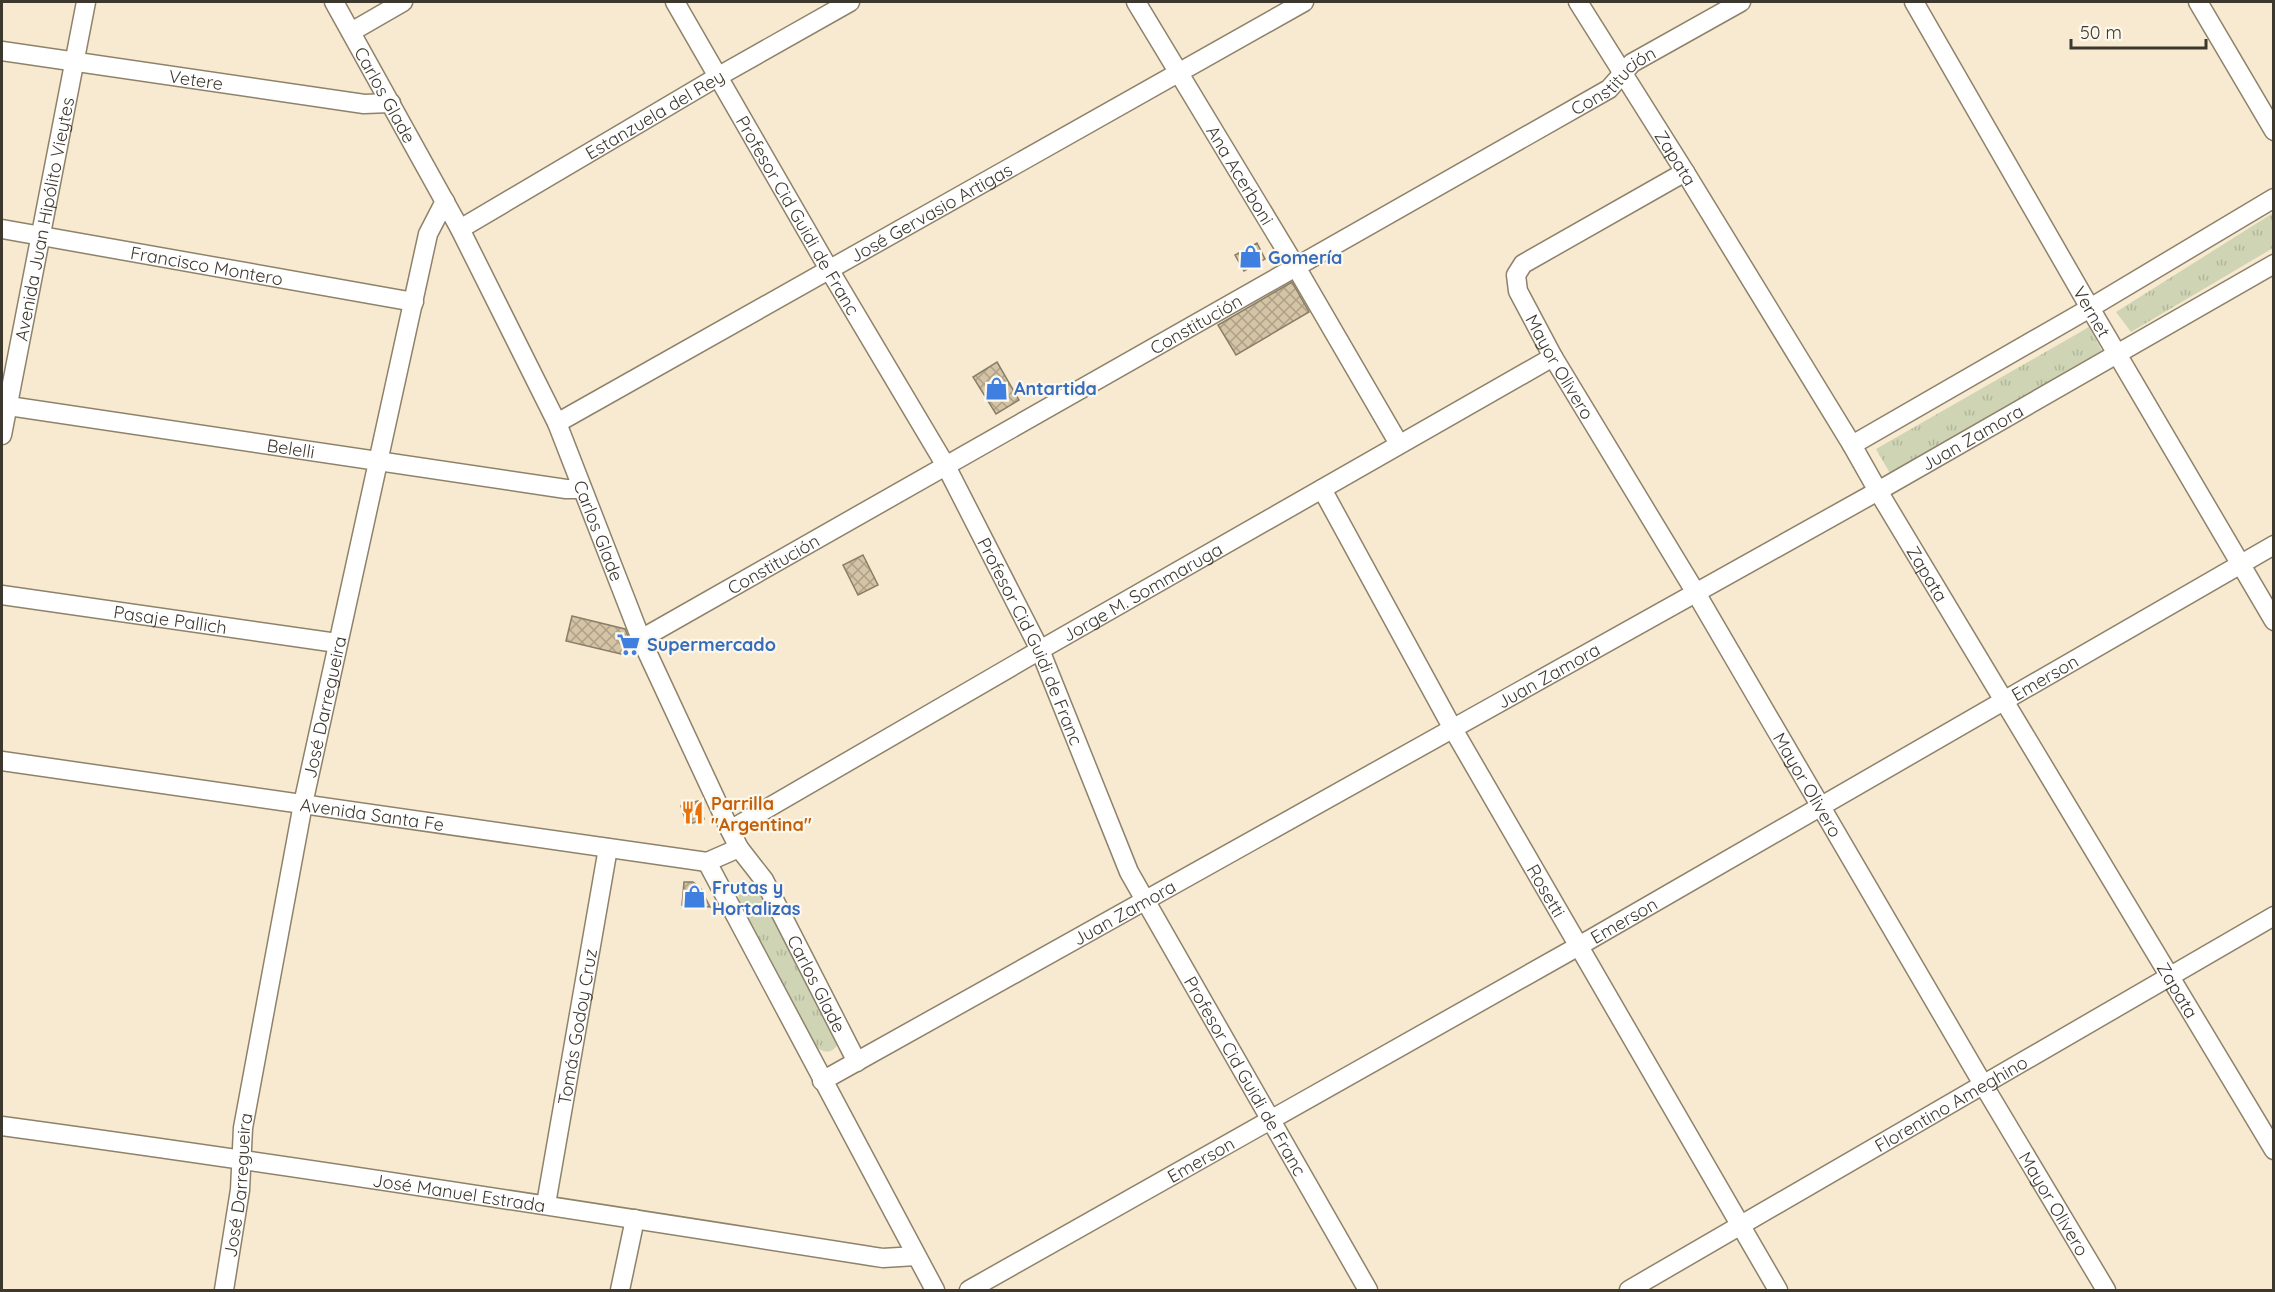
<svg xmlns="http://www.w3.org/2000/svg" width="2275" height="1292" viewBox="0 0 2275 1292" font-family="Quicksand,sans-serif">
  <style>
    .grass { fill: url(#grass-tufts) }
    .building { fill: url(#building-cross-hatch); stroke: #8a7e67; stroke-width: 1.5 }
    .lines { fill: none; stroke-linecap: round; stroke-linejoin: round }
    .minor-casing { stroke: #8e826a; stroke-width: 21 }
    .minor { stroke: #fff; stroke-width: 18 }
    .labels { text-anchor: middle; dominant-baseline: central; stroke-width: 4.5; stroke-linejoin: round; paint-order: stroke }
    .street-label { font-size: 18px; fill: #3d382e; stroke: #fdf8ee }
    .shop-label { font-size: 18px; font-weight: bold; fill: #366cbe; stroke: #fdf8ee; text-anchor: start }
    .food-label { font-size: 18px; font-weight: bold; fill: #c56008; stroke: #fdf8ee; text-anchor: start }
  </style>
  <defs>
    <pattern id="grass-tufts" width="24" height="20" patternUnits="userSpaceOnUse" patternTransform="scale(1.5)"><rect width="24" height="20" fill="#ced4b4"/><path d="M3 7l-1-3M5 7V3M7 7l1-3M15 17l-1-3M17 17v-4M19 17l1-3" fill="none" stroke="#b2b79b"/></pattern>
    <pattern id="building-cross-hatch" width="8" height="8" patternUnits="userSpaceOnUse" patternTransform="scale(1.5)"><rect width="8" height="8" fill="#d4c4a5"/><path d="M0 0l8 8M0 8l8-8" fill="none" stroke="#ada087"/></pattern>
  </defs>
  <rect width="100%" height="100%" fill="#f7ead0"/>
  <path class="grass" d="M2273 213V248L2131 332 2116 312Z
    M2089 327 2102 351 1891 475 1876 449Z
    M750 882H756L839 1041C835 1053 824 1055 816 1046L739 902 738 892 745 884Z"/>
  <path class="building" d="M1257 243 1265 259 1244 271 1235 255Z
    M1292 282 1309 312 1236 355 1218 325Z
    M997 362 1019 400 996 414 973 377Z
    M863 555 878 585 858 595 843 565Z
    M572 616 625 629 634 651 621 654 566 641Z
    M698 801 704 819 687 825 681 806Z
    M684 882H693L701 889 710 907 682 905Z"/>
  <g class="lines">
    <defs>
      <g id="minor">
        <path id="s1" d="M334 2 460 229 557 423 641 639 730 830 739 848 764 880 857 1062"/>
        <path id="s2" d="M675 2 830 271 946 466 1040 650 1129 872 1368 1290"/>
        <path id="s3" d="M1136 2 1296 267 1399 444"/>
        <path id="s4" d="M1578 2 1685 172 1852 445 1878 491 2274 1150"/>
        <path id="s5" d="M1914 2 2090 308 2274 621"/>
        <path d="M2198 2 2274 131"/>
        <path d="M351 32 403 2"/>
        <path id="s6" d="M2 51 364 104 391 103"/>
        <path id="s7" d="M1685 172 1523 264 1516 275 1518 291 1553 357 1696 593 1984 1086 2106 1290"/>
        <path id="s8" d="M2 229 414 302"/>
        <path id="s9" d="M460 229 719 76 850 2"/>
        <path id="s10" d="M2 405 566 489H582"/>
        <path id="s11" d="M557 423 1304 2"/>
        <path id="s12" d="M2 435 86 2"/>
        <path d="M1852 445 2090 308 2274 198"/>
        <path id="s13" d="M1322 489 1453 729 1778 1290"/>
        <path id="s14" d="M2 595 337 643"/>
        <path id="s15" d="M641 639 1609 89 1632 63 1741 2"/>
        <path id="s16" d="M2 761 707 862 739 848"/>
        <path id="s17" d="M730 830 1040 650 1553 357"/>
        <path d="M707 862 935 1290"/>
        <path id="s18" d="M822 1081 1878 491 2274 264"/>
        <path id="s19" d="M2 1126C296 1166 589 1212 883 1258L916 1256"/>
        <path id="s20" d="M546 1204 608 848"/>
        <path id="s21" d="M224 1290 240 1190 243 1128 303 804 428 234 445 201"/>
        <path d="M620 1290 635 1219"/>
        <path id="s22" d="M969 1290 1577 947 2274 545"/>
        <path id="s23" d="M1629 1290 2274 916"/>
      </g>
    </defs>
    <use href="#minor" class="minor-casing"/>
    <use href="#minor" class="minor"/>
  </g>
  <defs>
    <symbol id="shop-bare" viewBox="-9 -9 18 18"><path d="M-5-2.5h2.3a2.7 3.5 0 0 1 5.4 0H5L5.5 6h-11ZM-1.5-2.5h3a1.5 2.3 0 0 0-3 0Z" fill="#3f7fe0" stroke="#fdf8ee" stroke-width="2.5" paint-order="stroke"/></symbol>
    <symbol id="supermarket-bare" viewBox="-9 -9 18 18"><path d="M-6-5.5h2.5l.6 2H6L4.5 2H-2.5L-4.4-4H-6ZM-1.5 3.2a1.3 1.3 0 1 0 .1 0ZM3 3.2a1.3 1.3 0 1 0 .1 0Z" fill="#3f7fe0" stroke="#fdf8ee" stroke-width="2.5" paint-order="stroke"/></symbol>
    <symbol id="restaurant-bare" viewBox="-9 -9 18 18"><path d="M-5-6h1v4h1v-4h1v4h1v-4h1v5L-1.5 .5V6h-2V.5L-5-1ZM5-6V6H3V1.5H1.5Q1.5-4 5-6Z" fill="#e8710a" stroke="#fdf8ee" stroke-width="2.5" paint-order="stroke"/></symbol>
  </defs>
  <g fill-rule="evenodd">
    <use href="#shop-bare" x="1234" y="240" width="33" height="33"/>
    <use href="#shop-bare" x="980" y="372" width="33" height="33"/>
    <use href="#supermarket-bare" x="612" y="628" width="33" height="33"/>
    <use href="#restaurant-bare" x="676" y="796" width="33" height="33"/>
    <use href="#shop-bare" x="678" y="880" width="33" height="33"/>
  </g>
  <g class="labels">
    <g class="street-label">
      <text stroke="none"><textPath href="#s6" startOffset="196">Vetere</textPath></text>
      <text stroke="none"><textPath href="#s15" startOffset="1122">Constitución</textPath></text>
      <text stroke="none"><textPath href="#s1" startOffset="106">Carlos Glade</textPath></text>
      <text stroke="none"><textPath href="#s9" startOffset="226">Estanzuela del Rey</textPath></text>
      <text stroke="none"><textPath href="#s4" startOffset="184">Zapata</textPath></text>
      <text stroke="none"><textPath href="#s3" startOffset="202">Ana Acerboni</textPath></text>
      <text stroke="none"><textPath href="#s11" startOffset="429">José Gervasio Artigas</textPath></text>
      <text stroke="none"><textPath href="#s2" startOffset="246">Profesor Cid Guidi de Franc</textPath></text>
      <text stroke="none"><textPath href="#s12" startOffset="220">Avenida Juan Hipólito Vieytes</textPath></text>
      <text stroke="none"><textPath href="#s8" startOffset="208">Francisco Montero</textPath></text>
      <text stroke="none"><textPath href="#s5" startOffset="357">Vernet</textPath></text>
      <text stroke="none"><textPath href="#s15" startOffset="638">Constitución</textPath></text>
      <text stroke="none"><textPath href="#s7" startOffset="302">Mayor Olivero</textPath></text>
      <text stroke="none"><textPath href="#s18" startOffset="1318">Juan Zamora</textPath></text>
      <text stroke="none"><textPath href="#s10" startOffset="292">Belelli</textPath></text>
      <text stroke="none"><textPath href="#s1" startOffset="592">Carlos Glade</textPath></text>
      <text stroke="none"><textPath href="#s15" startOffset="152">Constitución</textPath></text>
      <text stroke="none"><textPath href="#s4" startOffset="670">Zapata</textPath></text>
      <text stroke="none"><textPath href="#s17" startOffset="476">Jorge M. Sommaruga</textPath></text>
      <text stroke="none"><textPath href="#s14" startOffset="170">Pasaje Pallich</textPath></text>
      <text stroke="none"><textPath href="#s2" startOffset="732">Profesor Cid Guidi de Franc</textPath></text>
      <text stroke="none"><textPath href="#s18" startOffset="832">Juan Zamora</textPath></text>
      <text stroke="none"><textPath href="#s22" startOffset="1238">Emerson</textPath></text>
      <text stroke="none"><textPath href="#s21" startOffset="592">José Darregueira</textPath></text>
      <text stroke="none"><textPath href="#s7" startOffset="788">Mayor Olivero</textPath></text>
      <text stroke="none"><textPath href="#s16" startOffset="374">Avenida Santa Fe</textPath></text>
      <text stroke="none"><textPath href="#s13" startOffset="460">Rosetti</textPath></text>
      <text stroke="none"><textPath href="#s18" startOffset="346">Juan Zamora</textPath></text>
      <text stroke="none"><textPath href="#s22" startOffset="752">Emerson</textPath></text>
      <text stroke="none"><textPath href="#s1" startOffset="1096">Carlos Glade</textPath></text>
      <text stroke="none"><textPath href="#s4" startOffset="1156">Zapata</textPath></text>
      <text stroke="none"><textPath href="#s20" startOffset="180">Tomás Godoy Cruz</textPath></text>
      <text stroke="none"><textPath href="#s2" startOffset="1218">Profesor Cid Guidi de Franc</textPath></text>
      <text stroke="none"><textPath href="#s23" startOffset="372">Florentino Ameghino</textPath></text>
      <text stroke="none"><textPath href="#s22" startOffset="266">Emerson</textPath></text>
      <text stroke="none"><textPath href="#s21" startOffset="106">José Darregueira</textPath></text>
      <text stroke="none"><textPath href="#s19" startOffset="462">José Manuel Estrada</textPath></text>
      <text stroke="none"><textPath href="#s7" startOffset="1274">Mayor Olivero</textPath></text>
    </g>
    <g class="shop-label">
      <text x="1268" y="257">Gomería</text>
      <text x="1014" y="388">Antartida</text>
      <text x="647" y="644">Supermercado</text>
      <text x="712" y="887">Frutas y<tspan x="712" dy="21">Hortalizas</tspan></text>
    </g>
    <g class="food-label">
      <text x="711" y="803">Parrilla<tspan x="711" dy="21">"Argentina"</tspan></text>
    </g>
  </g>
  <rect width="2275" height="1292" fill="none" stroke="#3d382e" stroke-width="6"/>
  <path d="M2071 39v9h135v-9" fill="none" stroke="#3d382e" stroke-width="3"/>
  <text x="2080" y="39" font-size="18" fill="#3d382e" stroke="#fdf8ee" stroke-width="4.5" paint-order="stroke">50 m</text>
</svg>
